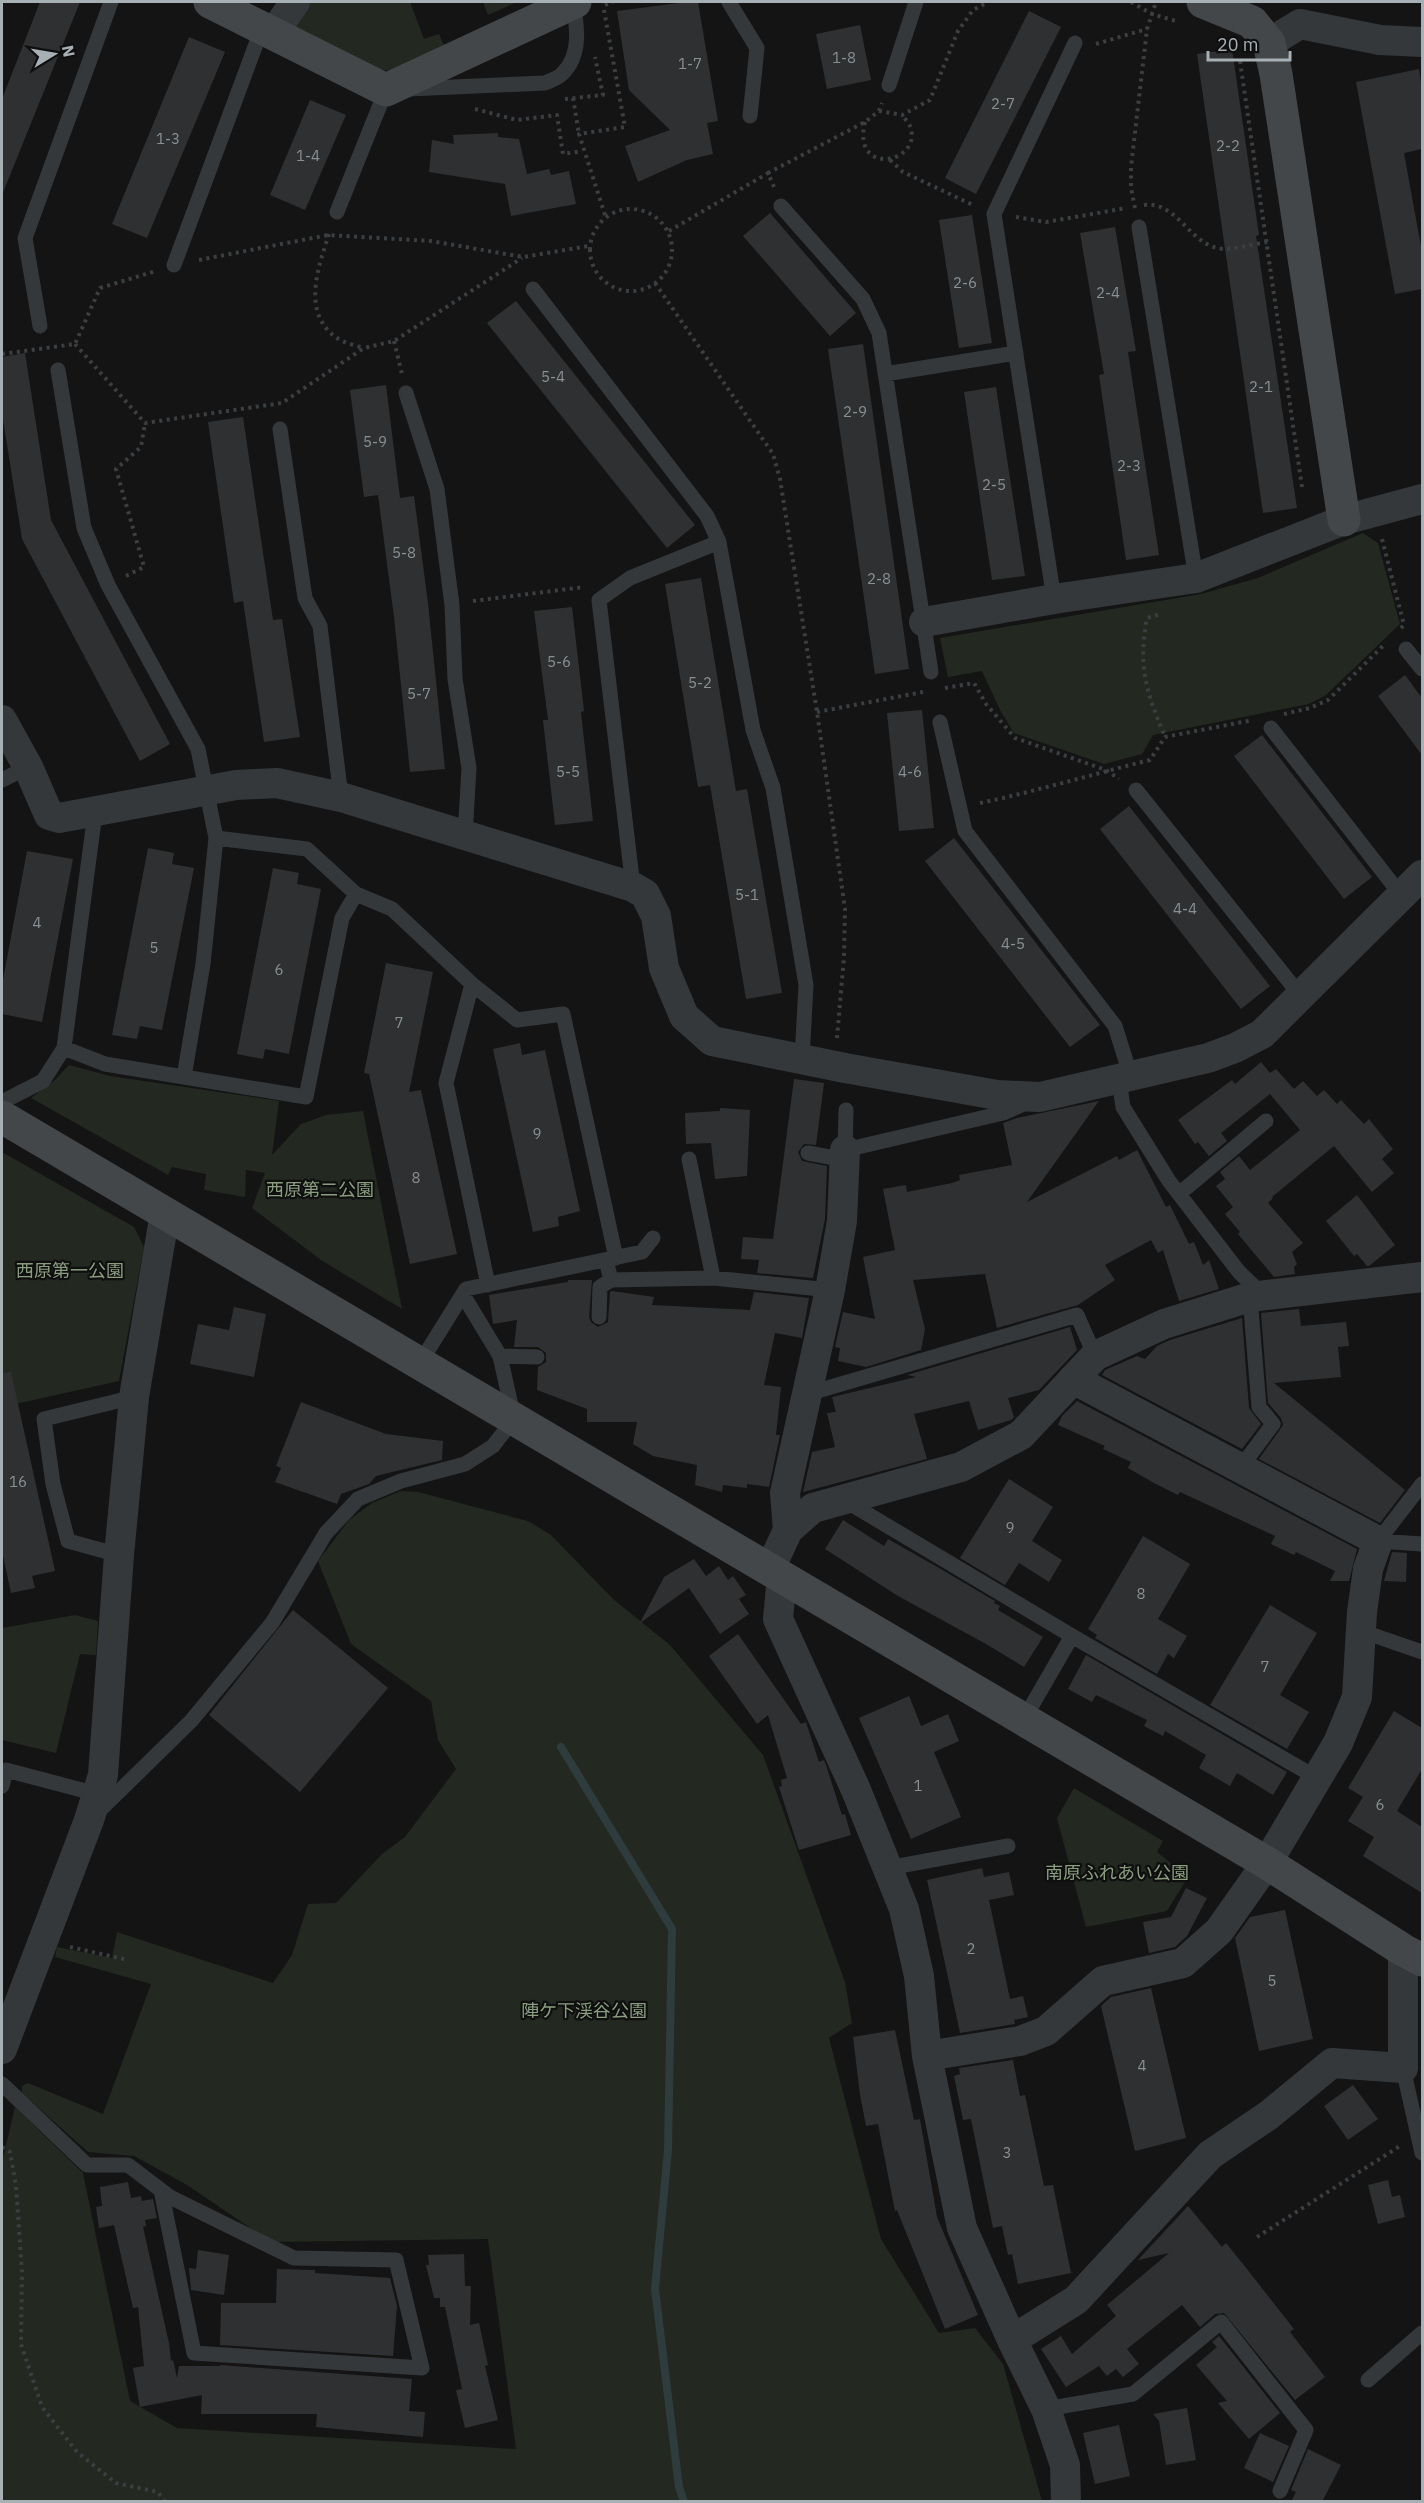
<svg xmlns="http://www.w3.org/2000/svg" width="1424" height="2503" viewBox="0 0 1424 2503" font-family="'IBM Plex Sans','Noto Sans JP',sans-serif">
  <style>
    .green { fill: #232820 }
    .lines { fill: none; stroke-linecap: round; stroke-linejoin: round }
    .stream { stroke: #2e3c3d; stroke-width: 8 }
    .building { fill: #2f3031 }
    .path { stroke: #3b3f41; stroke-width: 4; stroke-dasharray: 3 4.5; stroke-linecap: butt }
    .lane { stroke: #35383a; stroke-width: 15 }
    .street { stroke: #35383a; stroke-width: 30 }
    .secondary { stroke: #43474a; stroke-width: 33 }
    .labels { text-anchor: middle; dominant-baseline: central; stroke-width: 4.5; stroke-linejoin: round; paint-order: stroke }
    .number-label { font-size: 15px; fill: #899093 }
    .park-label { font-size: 18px; fill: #8a9e7f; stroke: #0f0f10 }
  </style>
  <rect width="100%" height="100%" fill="#141415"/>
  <path class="green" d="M283 2H410L424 39 439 34 445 48 390 71 377 69 274 16Z
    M483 2H517L488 15Z
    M1363 533 1378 543 1400 624 1326 695 1309 704 1153 735 1142 754 1104 764 1014 733 1000 710 982 671 948 677 940 638 1201 594 1258 578Z
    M69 1065 110 1076 279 1101 272 1155 301 1124 326 1115 363 1111 402 1309 321 1260 252 1208 265 1173 246 1170 245 1197 204 1190 206 1174 172 1167 168 1175 31 1098 55 1080Z
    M2 1152 134 1227 144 1247 119 1381 2 1407Z
    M401 1491 418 1492 528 1521 551 1535 613 1599 670 1645 763 1755 845 1982 852 2023 829 2038 881 2239 939 2333 975 2328 1003 2364 1042 2501 2 2502V2162L15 2107 83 2173 130 2401 177 2428 516 2449 488 2239 271 2242 187 2185 134 2156 88 2152 22 2093V2086L28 2083 103 2114 151 1984 55 1957 57 1947 112 1958 117 1932 273 1983 292 1955 308 1904 336 1903 382 1854 405 1837 456 1769 438 1740 431 1701 351 1644 318 1561 349 1520 372 1503Z
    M75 1615 98 1621 96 1655 80 1654 56 1753 2 1740V1628Z
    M1074 1788 1163 1841 1157 1852 1188 1877 1167 1911 1086 1927 1057 1818Z"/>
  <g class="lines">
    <path class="stream" d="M561 1747 672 1929 668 2150 655 2289 679 2487 684 2502"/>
  </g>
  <path class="building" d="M40 2H80L2 195V99Z
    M687 2H698L718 121 707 123 713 154 687 160 638 182 625 146 670 130 629 90 617 11Z
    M1029 11 1061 27 976 194 945 178Z
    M860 25 871 80 827 89 816 34Z
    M189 37 225 52 147 238 112 224Z
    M1232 49 1259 235 1256 236 1297 508 1263 513 1197 54Z
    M1419 69 1422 90V149L1404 153 1422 252V289L1395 294 1356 82Z
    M310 100 346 115 305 210 270 195Z
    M498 133V137L519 139 527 174 549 169 551 175 569 171 576 204 511 216 505 184 429 172 432 140 454 144 453 135Z
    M770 213 856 313 830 336 743 236Z
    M972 215 992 343 959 348 939 220Z
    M1115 227 1136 351 1128 352 1159 555 1126 560 1099 375 1104 374 1080 233Z
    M516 301 695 525 667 548 487 323Z
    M863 344 909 669 875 674 828 349Z
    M25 353 51 520 170 744 140 761 22 539 2 413V357Z
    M386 385 400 498 414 496 428 603 445 769 410 772 394 617 378 495 364 497 350 390Z
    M996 387 1025 576 992 580 964 392Z
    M243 417 273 620 282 619 300 737 264 742 243 601 234 603 208 422Z
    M701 578 736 791 747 789 782 993 746 999 710 785 698 787 665 584Z
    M572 607 584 711 581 712 593 821 555 825 543 720H548L534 611Z
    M1405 675 1422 698V755L1378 696Z
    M922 710 934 828 899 831 887 713Z
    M1262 735 1372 877 1344 899 1234 756Z
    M1129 806 1270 986 1241 1009 1100 829Z
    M954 838 1100 1025 1070 1047 925 861Z
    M148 848 174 853 172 864 194 868 162 1030 140 1026 137 1039 112 1035Z
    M27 851 73 859 42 1022 2 1014V985Z
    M273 868 299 873 297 884 321 889 289 1054 265 1049 263 1059 237 1054Z
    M386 963 433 972 409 1092 421 1090 457 1254 410 1264 369 1074 364 1073Z
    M520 1043 522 1055 545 1050 580 1211 558 1217 559 1226 533 1232 493 1049Z
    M1261 1062 1270 1073 1276 1069 1294 1089 1303 1081 1317 1096 1324 1090 1337 1104 1341 1100 1364 1124 1369 1119 1393 1149 1382 1159 1394 1173 1372 1192 1334 1146 1272 1197 1273 1198 1268 1203 1303 1243 1292 1252 1297 1264 1294 1267 1295 1274 1274 1277 1238 1234 1240 1232 1225 1214 1233 1207 1216 1186 1225 1179 1220 1172 1239 1156 1250 1170 1300 1130 1270 1094 1221 1133 1227 1141 1209 1156 1198 1142 1195 1144 1178 1120 1232 1080 1235 1084Z
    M794 1079 824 1083 816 1145 804 1144 798 1152 802 1161 827 1166 825 1219 813 1278 757 1273 759 1260 741 1259 743 1237 773 1239Z
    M1099 1101 1027 1202 1117 1156 1119 1160 1137 1150 1166 1207 1170 1205 1189 1244 1194 1242 1203 1265 1209 1260 1219 1289 1179 1301 1163 1250 1158 1253 1151 1240 1105 1265 1115 1280 1078 1305 997 1328 985 1274 913 1280 925 1329 921 1350 866 1367 838 1361 840 1348 835 1347 843 1312 875 1319 863 1257 895 1250 883 1189 906 1185 907 1192 952 1183 960 1180 959 1175 1012 1165 1003 1123 1017 1118Z
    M720 1108 750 1110 747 1176 715 1179 711 1143 686 1144 685 1113 720 1111Z
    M1357 1195 1395 1245 1369 1266H1367L1357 1254 1354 1256 1326 1221Z
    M568 1280H592L589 1317 591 1322 598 1327 608 1322 610 1292 612 1291 654 1297 652 1305 750 1310 754 1292 809 1298 802 1338 775 1333 764 1385 781 1387 776 1435H780L769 1487 747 1484V1488L723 1485 722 1492 695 1485 697 1465 653 1456 633 1444 637 1422H587V1409L537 1390 538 1367 546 1362V1353L538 1347H514L517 1320 493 1324 489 1295 568 1282Z
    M234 1307 266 1314 254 1377 190 1364 198 1324 229 1330Z
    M1299 1309 1301 1326 1346 1322 1349 1346 1338 1347 1341 1377 1274 1383 1405 1490 1380 1523 1259 1459 1283 1425 1281 1418 1268 1403 1261 1313Z
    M1242 1318 1249 1408 1261 1424 1242 1449 1102 1375 1105 1370 1137 1356 1145 1359 1157 1346 1170 1340Z
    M1070 1327 1077 1350 1039 1390 1008 1398 1014 1417 1011 1420 978 1430 969 1401 914 1414 927 1459 803 1492 812 1452 835 1447 827 1413 836 1412 832 1397 916 1377 907 1375Z
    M11 1372 55 1571 32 1576 35 1588 11 1593 2 1551V1373Z
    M1077 1401 1357 1549 1349 1581H1330L1335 1571 1296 1552 1294 1555 1271 1544 1275 1536 1180 1492 1178 1495 1154 1483 1128 1468 1131 1462 1103 1449 1105 1446 1058 1425 1062 1416Z
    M301 1402 386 1434 443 1441 442 1460 376 1476 369 1484 341 1494 337 1504 275 1482 281 1468 276 1466Z
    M1009 1479 1053 1507 1032 1541 1062 1560 1049 1582 1019 1563 1005 1585 960 1558Z
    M843 1520 884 1546 888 1539 939 1568 995 1601 994 1603 1000 1606 998 1610 1043 1637 1024 1667 986 1644 898 1596 825 1549Z
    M1143 1536 1190 1564 1158 1619 1187 1636 1174 1658 1168 1654 1157 1674 1095 1638 1097 1635 1088 1629Z
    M1392 1552 1407 1553 1406 1582 1384 1581Z
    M694 1559 706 1576 719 1566 728 1580 733 1576 746 1595 739 1599 749 1614 720 1634 689 1588 640 1623 664 1577Z
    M1270 1605 1317 1633 1280 1695 1309 1712 1287 1749 1210 1705Z
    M293 1610 388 1688 300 1792 209 1715Z
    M738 1634 801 1724 806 1722 819 1762 824 1760 826 1765 842 1815 845 1814 851 1835 799 1850 779 1787 782 1786 781 1780 787 1778 768 1715 757 1724 709 1656Z
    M1086 1655 1287 1772 1273 1795 1237 1773 1230 1786 1199 1768 1206 1755 1165 1731 1163 1736 1144 1726 1147 1720 1096 1695 1092 1702 1068 1689Z
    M909 1696 921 1726 948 1714 959 1741 934 1752 961 1817 911 1839 859 1718Z
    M1394 1711 1422 1728V1769L1397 1811 1422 1827V1893L1363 1856 1374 1837 1348 1821 1363 1797 1348 1788Z
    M982 1868 984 1877 1009 1872 1014 1895 989 1900 1010 1999 1023 1996 1028 2017 1014 2020 1015 2024 960 2033 927 1880Z
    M1186 1888 1207 1898 1187 1936 1175 1947 1149 1953 1143 1922 1171 1917Z
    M1285 1910 1313 2039 1259 2051 1235 1938 1250 1917Z
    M1151 1988 1186 2138 1135 2151 1101 2006 1111 1997Z
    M895 2030 914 2120 920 2119 937 2217 978 2315 945 2329 897 2210 895 2211 878 2124 866 2126 860 2095 853 2037Z
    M1013 2060 1020 2096 1025 2095 1044 2186 1053 2185 1071 2273 1018 2284 1012 2254 1008 2255 1002 2226 993 2228 971 2119 963 2120 954 2076 960 2074 959 2068Z
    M1353 2085 1378 2119 1348 2140 1324 2106Z
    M1388 2180 1392 2197 1400 2195 1405 2217 1378 2224 1368 2185Z
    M128 2182 131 2198 141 2196 142 2201 153 2199 157 2218 145 2220 146 2226 143 2227 169 2343 171 2361 173 2360 177 2378 179 2366H220V2365L412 2379 409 2411 425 2412 423 2437 316 2427 317 2414H201L202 2395 140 2407 133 2368 144 2366 138 2307 133 2308 114 2225 99 2228 96 2207 102 2206 100 2187Z
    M1188 2206 1222 2247 1226 2243 1243 2264 1294 2329 1290 2332 1325 2377 1295 2400 1224 2313 1215 2314 1200 2327 1182 2305 1127 2349 1139 2364 1123 2377 1116 2369 1107 2376 1099 2366 1066 2387 1041 2349 1061 2336 1072 2354 1116 2316 1107 2305 1169 2253 1138 2260Z
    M198 2250 229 2255 224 2295 191 2290 189 2268 196 2269Z
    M464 2254 465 2286H471L470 2325 479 2323 488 2365 485 2366 498 2420 465 2428 456 2390 462 2389 445 2307H440V2298H434L426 2265H429L428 2255Z
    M277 2269 315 2270V2273L390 2278 397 2306 393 2356 220 2345 221 2303H276Z
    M1219 2336 1280 2413 1249 2439 1218 2403 1227 2401 1196 2365 1217 2347 1212 2342Z
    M1187 2408 1196 2460 1166 2465 1159 2421 1153 2414Z
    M1119 2425 1130 2476 1095 2484 1083 2433Z
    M1260 2433 1289 2446 1273 2482 1244 2468Z
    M1308 2449 1341 2465 1322 2502H1291L1296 2492 1291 2490Z"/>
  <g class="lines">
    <path class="path" d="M1131 2 1152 14 1179 22
      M605 5 613 2
      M604 10 625 127 579 134 606 218
      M1096 44 1147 29
      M1240 61 1302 487
      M573 98 579 134
      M565 99 603 95 595 57
      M475 109 517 120 557 115 563 154 582 151
      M879 111 902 115 930 100 958 31 973 10 988 2
      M865 122C851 178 924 163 910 126 909 123 904 118 902 115
      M890 160 903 172 975 206
      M774 187 768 173 865 122 879 111 882 103
      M1144 205C1176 201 1188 241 1217 248 1231 251 1253 244 1267 242
      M1135 208 1131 188V167L1147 29 1156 2
      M590 250a41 41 0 1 1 82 0a41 41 0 1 1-82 0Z
      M1016 217 1046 222 1127 208
      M669 231 768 173
      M329 234C318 268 301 313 337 338 344 343 355 345 363 348
      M199 260 328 235 431 241 523 257 589 246
      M655 283 773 454 780 479 817 712 845 909 844 957 837 1038
      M394 341 402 374
      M75 344 145 423 282 403 364 348 394 341 522 258
      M2 354 75 344 100 288 156 271
      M1382 539 1404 625 1400 629
      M126 576 144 567 116 469 141 447 145 423
      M473 601 584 587
      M1158 615 1147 618C1138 668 1146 691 1165 737
      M945 688 974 683 986 704 1015 738 1106 770 1119 779
      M817 712 923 692
      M1284 714 1310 708 1328 700 1386 643
      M980 803C1038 791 1093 774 1150 760L1165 737 1253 720
      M70 1947 128 1960
      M2 2147 10 2152 16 2186 22 2272 21 2344 42 2407 77 2452 116 2483 158 2492 165 2502
      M1257 2237 1400 2146"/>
    <path class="lane" d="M729 2 757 48 750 116
      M889 85 916 2
      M781 206 863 299 879 333 931 672
      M337 212 386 90 545 83C550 81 558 78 562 74 582 55 577 26 573 2
      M1139 227 1196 578
      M174 265 262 28
      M533 289 707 516 719 542
      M40 326 25 238 111 2
      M58 370 84 528 108 585 198 749 216 838 307 849 356 894 392 909 472 984 517 1020 563 1014 616 1258
      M885 374 1016 353
      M406 393 437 489 452 605 455 679 469 768 465 836
      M280 429 305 598 320 626 341 797
      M1054 599 994 214 1075 43
      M1406 649 1422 669
      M940 722 965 831 1115 1026 1131 1077
      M1271 728 1401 895
      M2 780 28 767
      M1136 790 1300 995
      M95 813 64 1048 105 1064 306 1097 342 918 356 894
      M633 887 599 600 630 578 719 542 753 730 773 788 806 985 802 1059
      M472 984 446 1083 488 1285
      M184 1077 203 964 216 838
      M1119 1080 1123 1107 1169 1181 1179 1194 1266 1121
      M2 1102 43 1081 64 1048
      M846 1110 845 1150 1003 1113 1026 1103
      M808 1153 846 1160
      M689 1159 713 1278
      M1179 1194 1239 1272 1263 1295
      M606 1260 611 1280 713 1278 830 1290
      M599 1317 600 1287 611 1280
      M500 1356 537 1357
      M420 1363 466 1289 642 1252 653 1238
      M807 1394 1077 1315 1095 1356
      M1241 1467 1273 1424 1259 1407 1250 1297
      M844 1500 1072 1636 1317 1778
      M1378 1541 1422 1484
      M1378 1541 1422 1544
      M119 1555 68 1541 53 1484 44 1419 134 1397
      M1361 1631 1422 1652
      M1024 1719 1072 1636
      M2 1786 6 1770 97 1794
      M98 1812 191 1721 272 1623 326 1533 358 1499 401 1481 465 1464 493 1446 514 1419 500 1356 463 1295
      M888 1868 1008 1846
      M1403 2068 1422 2153
      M2 2084 87 2165H128L170 2197 294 2258 396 2260 422 2368 194 2353 161 2190
      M1368 2380 1422 2333
      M1046 2409 1133 2394 1221 2322 1306 2430 1280 2491"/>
    <path class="street" d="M273 34 295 2
      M1269 43 1300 24 1380 40 1422 42
      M924 622 1054 599 1196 578 1344 520 1422 499
      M2 720 28 767 49 815 59 818 236 785 277 783 341 797 633 887 645 894 656 916 664 968 684 1016 712 1041 845 1068 997 1095 1040 1097 1208 1058 1235 1048 1262 1034 1422 875
      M788 1530 785 1493 830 1290 842 1221 845 1150
      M770 1569 788 1530 813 1508 961 1467 1021 1435 1095 1356 1164 1324 1250 1297 1422 1277
      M782 1576 778 1619 856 1790 904 1909 919 1976 927 2056 962 2228 1012 2340 1046 2409 1065 2465 1066 2502
      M2 2049 89 1820 103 1775 119 1555 134 1397 165 1213
      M927 2056 1020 2041 1046 2031 1103 1981 1183 1963 1219 1931 1267 1863 1338 1743 1357 1697 1362 1612 1368 1569 1378 1541 1073 1379
      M1012 2340 1076 2300 1210 2155 1269 2115 1332 2063 1403 2068V1950"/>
    <path class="secondary" d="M210 2 386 90 575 2
      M1203 2 1252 22 1269 43 1276 74 1344 520
      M2 1117 1267 1863 1403 1950 1422 1960"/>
  </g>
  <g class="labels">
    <g class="number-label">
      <text x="844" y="57">1-8</text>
      <text x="690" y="63">1-7</text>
      <text x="1003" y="103">2-7</text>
      <text x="168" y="138">1-3</text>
      <text x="1228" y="145">2-2</text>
      <text x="308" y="155">1-4</text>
      <text x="965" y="282">2-6</text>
      <text x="1108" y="292">2-4</text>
      <text x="553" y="376">5-4</text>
      <text x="1261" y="386">2-1</text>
      <text x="855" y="411">2-9</text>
      <text x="375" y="441">5-9</text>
      <text x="1129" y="465">2-3</text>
      <text x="994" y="484">2-5</text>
      <text x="404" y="552">5-8</text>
      <text x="879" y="578">2-8</text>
      <text x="559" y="661">5-6</text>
      <text x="700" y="682">5-2</text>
      <text x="419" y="693">5-7</text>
      <text x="568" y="771">5-5</text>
      <text x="910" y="771">4-6</text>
      <text x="747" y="894">5-1</text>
      <text x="1185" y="908">4-4</text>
      <text x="37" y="922">4</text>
      <text x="1013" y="943">4-5</text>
      <text x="154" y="947">5</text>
      <text x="279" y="969">6</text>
      <text x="399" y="1022">7</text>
      <text x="537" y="1133">9</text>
      <text x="416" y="1177">8</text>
      <text x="18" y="1481">16</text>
      <text x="1010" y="1527">9</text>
      <text x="1141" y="1593">8</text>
      <text x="1265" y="1666">7</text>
      <text x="918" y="1785">1</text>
      <text x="1380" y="1804">6</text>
      <text x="971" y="1948">2</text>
      <text x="1272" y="1980">5</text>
      <text x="1142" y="2065">4</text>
      <text x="1007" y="2152">3</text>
    </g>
    <g class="park-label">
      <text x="320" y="1189">西原第二公園</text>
      <text x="70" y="1270">西原第一公園</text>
      <text x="1117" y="1872">南原ふれあい公園</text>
      <text x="584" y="2010">陣ケ下渓谷公園</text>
    </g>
  </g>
  <rect width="1424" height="2503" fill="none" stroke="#a7b0b4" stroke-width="6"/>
  <g transform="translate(54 54) rotate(79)" stroke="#0f0f10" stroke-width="4.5" paint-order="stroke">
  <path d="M0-4.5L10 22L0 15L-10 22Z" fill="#a7b0b4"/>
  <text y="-9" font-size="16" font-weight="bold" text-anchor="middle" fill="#a7b0b4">N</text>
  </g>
  <path d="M1208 51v9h82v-9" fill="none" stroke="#a7b0b4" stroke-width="3"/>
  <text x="1217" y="51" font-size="18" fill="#a7b0b4" stroke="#0f0f10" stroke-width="4.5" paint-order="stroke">20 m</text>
</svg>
